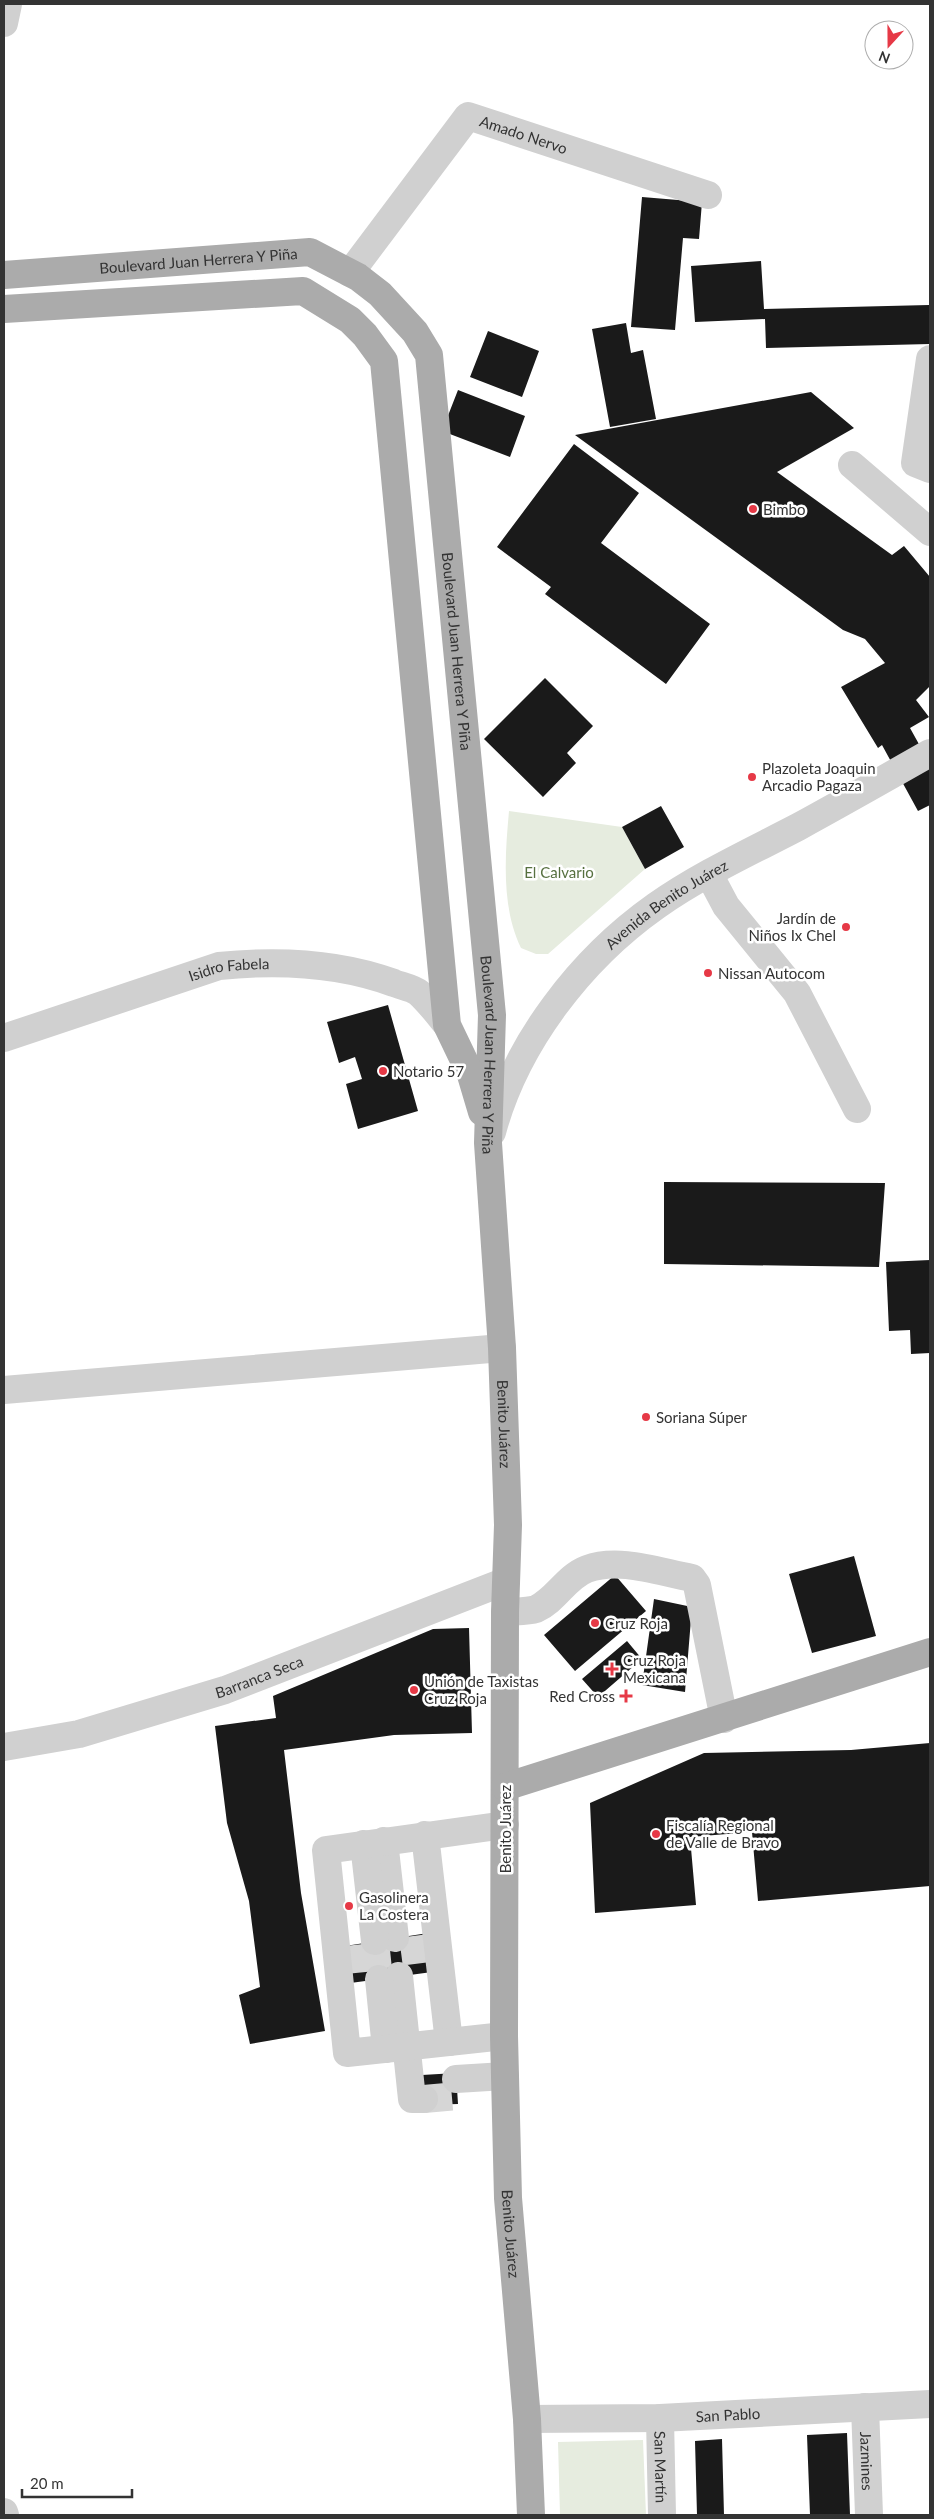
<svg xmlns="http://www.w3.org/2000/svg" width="934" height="2519" viewBox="0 0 934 2519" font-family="Lato,sans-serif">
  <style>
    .green { fill: #e6ecdf }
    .building { fill: #1a1a1a }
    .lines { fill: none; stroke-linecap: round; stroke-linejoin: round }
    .minor-tunnel { stroke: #d6d6d6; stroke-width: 28; stroke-dasharray: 28 14; stroke-linecap: butt }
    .minor { stroke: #d0d0d0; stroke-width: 28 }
    .major { stroke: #ababab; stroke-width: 28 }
    .poi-dot { fill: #e63946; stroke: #fff; stroke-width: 2 }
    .labels { text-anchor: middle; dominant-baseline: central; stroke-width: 5; stroke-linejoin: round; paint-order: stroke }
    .street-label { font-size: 15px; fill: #333; stroke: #fff }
    .poi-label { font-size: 15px; fill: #333; stroke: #fff; text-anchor: start }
    .park-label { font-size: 15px; fill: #56703f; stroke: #fff }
  </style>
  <rect width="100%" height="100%" fill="#fff"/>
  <path class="green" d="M509 811 622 827 645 869 548 954H536L521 948C501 907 505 855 509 811Z
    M643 2440 646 2515H560L558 2442Z"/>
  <path class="building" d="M642 197 702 202 699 239 683 238 675 330 631 327Z
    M761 261 764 309 929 305 930 344 766 348 765 319 695 322 691 266Z
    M626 323 631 353 643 350 656 419 610 427 592 329Z
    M488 331 539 351 522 397 470 377Z
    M458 390 525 416 510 457 442 431Z
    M811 392 854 428 777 472 892 555 904 546 930 577V686L916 700 929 717 910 728 930 764V805L918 811 882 745 878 748 841 687 885 663 865 639 843 630 575 435Z
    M574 444 639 493 601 543 710 624 666 684 545 594 551 587 497 547Z
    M545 678 593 726 567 753 576 763 543 797 484 739Z
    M661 806 684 847 645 869 622 827Z
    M388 1005 418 1111 358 1129 346 1084 362 1079 355 1057 339 1063 327 1022Z
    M664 1182 885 1183 879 1267 664 1264Z
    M930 1260V1353L911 1354 910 1330 889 1331 886 1262Z
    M854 1556 876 1636 812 1653 789 1574Z
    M615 1575 646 1611 575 1671 544 1635Z
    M654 1599 692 1607 685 1692 642 1685Z
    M469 1628 472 1733 394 1735 284 1750 301 1893 325 2031 250 2044 239 1995 260 1987 249 1901 227 1823 215 1726 276 1718 273 1696 433 1629Z
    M627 1641 642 1659 598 1697 582 1679Z
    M930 1743V1886L758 1901 752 1832 690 1837 696 1905 595 1913 590 1803 704 1753 851 1750Z
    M428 1933 432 1972 343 1984 339 1947Z
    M456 2073 458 2104 424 2105 422 2075Z
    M847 2433 850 2515H810L807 2435Z
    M722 2439 724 2515H697L695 2441Z"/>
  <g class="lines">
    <path class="minor-tunnel" d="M413 1936 418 1974
      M375 1941 379 1979
      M354 1945 358 1983
      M424 2099 458 2096"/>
    <g class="minor">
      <path d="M4 23 8 4"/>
      <path id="s1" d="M350 273 468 116 708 195"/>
      <path d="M930 359 915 463 930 469"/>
      <path d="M852 465 930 532"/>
      <path d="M709 874 726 906 797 993 857 1109"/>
      <path id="s2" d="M4 1038 219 966C278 960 337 962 394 983 401 986 413 988 419 993 429 1002 438 1014 447 1025"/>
      <path id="s3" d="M492 1132C516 1043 581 959 656 906 700 875 750 852 798 827 842 803 886 778 930 753"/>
      <path d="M4 1390 502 1348"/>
      <path d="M505 1612C514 1611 527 1612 536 1609 556 1600 566 1577 587 1569 619 1557 659 1572 692 1578L697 1585 724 1719"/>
      <path id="s4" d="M4 1747 79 1734 225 1690 506 1581"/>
      <path d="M425 1835 449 2042"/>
      <path d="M384 1841 395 1938"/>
      <path d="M364 1844 375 1941"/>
      <path d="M399 1976 412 2099H424"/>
      <path d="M379 1979 386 2049"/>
      <path d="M504 2036 347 2053 326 1850 505 1825"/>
      <path d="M456 2079 505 2076"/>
      <path id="s5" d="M865 2407 869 2515"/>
      <path id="s6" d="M660 2418 662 2515"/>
      <path id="s7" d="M527 2419 660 2418 930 2404"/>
      <path d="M4 2512 5 2515"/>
    </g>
    <g class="major">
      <path id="s8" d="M4 275 310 252 358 277 380 294 415 332 429 355 492 1015 488 1143 502 1348 508 1525 505 1612 504 2036 508 2198 527 2419 531 2515"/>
      <path d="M4 309 303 291 350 320 365 335 384 361 447 1025 471 1075 482 1112"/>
      <path d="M505 1787 930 1652"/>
    </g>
  </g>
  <g class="poi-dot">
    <circle cx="753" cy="509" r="5"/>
    <circle cx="752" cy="777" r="5"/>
    <circle cx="846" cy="927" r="5"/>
    <circle cx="708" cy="973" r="5"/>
    <circle cx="383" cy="1071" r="5"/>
    <circle cx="646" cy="1417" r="5"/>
    <circle cx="595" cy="1623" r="5"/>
    <path d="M609.5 1661.5h5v5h5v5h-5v5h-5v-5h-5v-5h5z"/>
    <circle cx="414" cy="1690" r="5"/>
    <path d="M623.5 1688.5h5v5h5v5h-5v5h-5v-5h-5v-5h5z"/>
    <circle cx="656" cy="1834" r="5"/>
    <circle cx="349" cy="1906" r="5"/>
  </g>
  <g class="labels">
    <g class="street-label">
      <text stroke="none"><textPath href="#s1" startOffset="255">Amado Nervo</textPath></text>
      <text stroke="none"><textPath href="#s8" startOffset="195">Boulevard Juan Herrera Y Piña</textPath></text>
      <text stroke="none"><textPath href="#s8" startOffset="765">Boulevard Juan Herrera Y Piña</textPath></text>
      <text stroke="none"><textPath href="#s3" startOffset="294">Avenida Benito Juárez</textPath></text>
      <text stroke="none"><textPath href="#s2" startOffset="236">Isidro Fabela</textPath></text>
      <text stroke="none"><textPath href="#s8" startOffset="1170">Boulevard Juan Herrera Y Piña</textPath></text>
      <text stroke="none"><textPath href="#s8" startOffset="1540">Benito Juárez</textPath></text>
      <text stroke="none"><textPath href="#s4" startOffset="265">Barranca Seca</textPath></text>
      <text transform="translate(505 1829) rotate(-90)">Benito Juárez</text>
      <text stroke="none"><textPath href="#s8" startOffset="2350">Benito Juárez</textPath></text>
      <text stroke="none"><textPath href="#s7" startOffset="201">San Pablo</textPath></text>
      <text stroke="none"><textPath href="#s5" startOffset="54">Jazmines</textPath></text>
      <text stroke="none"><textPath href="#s6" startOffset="49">San Martín</textPath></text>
    </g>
    <g class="poi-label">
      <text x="763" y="509">Bimbo</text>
      <text x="762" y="768">Plazoleta Joaquin<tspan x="762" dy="17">Arcadio Pagaza</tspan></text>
      <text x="836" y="918" text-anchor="end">Jardín de<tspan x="836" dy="17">Niños Ix Chel</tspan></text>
      <text x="718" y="973">Nissan Autocom</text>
      <text x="393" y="1071">Notario 57</text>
      <text x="656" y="1417">Soriana Súper</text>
      <text x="605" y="1623">Cruz Roja</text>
      <text x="623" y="1660">Cruz Roja<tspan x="623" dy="17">Mexicana</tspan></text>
      <text x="424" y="1681">Unión de Taxistas<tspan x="424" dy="17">Cruz Roja</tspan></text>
      <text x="615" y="1696" text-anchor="end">Red Cross</text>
      <text x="666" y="1825">Fiscalía Regional<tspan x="666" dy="17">de Valle de Bravo</tspan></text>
      <text x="359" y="1897">Gasolinera<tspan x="359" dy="17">La Costera</tspan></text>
    </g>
    <g class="park-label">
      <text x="559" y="872">El Calvario</text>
    </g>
  </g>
  <rect width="934" height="2519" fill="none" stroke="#333333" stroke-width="10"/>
  <g transform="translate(889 45) rotate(201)"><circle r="24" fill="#ffffff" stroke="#adadad"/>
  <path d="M0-4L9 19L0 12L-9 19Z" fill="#e63946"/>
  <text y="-8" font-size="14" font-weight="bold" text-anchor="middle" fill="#333333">N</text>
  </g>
  <path d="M22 2489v8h110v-8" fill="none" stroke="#333333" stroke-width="2.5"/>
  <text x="30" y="2489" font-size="15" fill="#333333" stroke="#ffffff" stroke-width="4" paint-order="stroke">20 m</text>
</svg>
